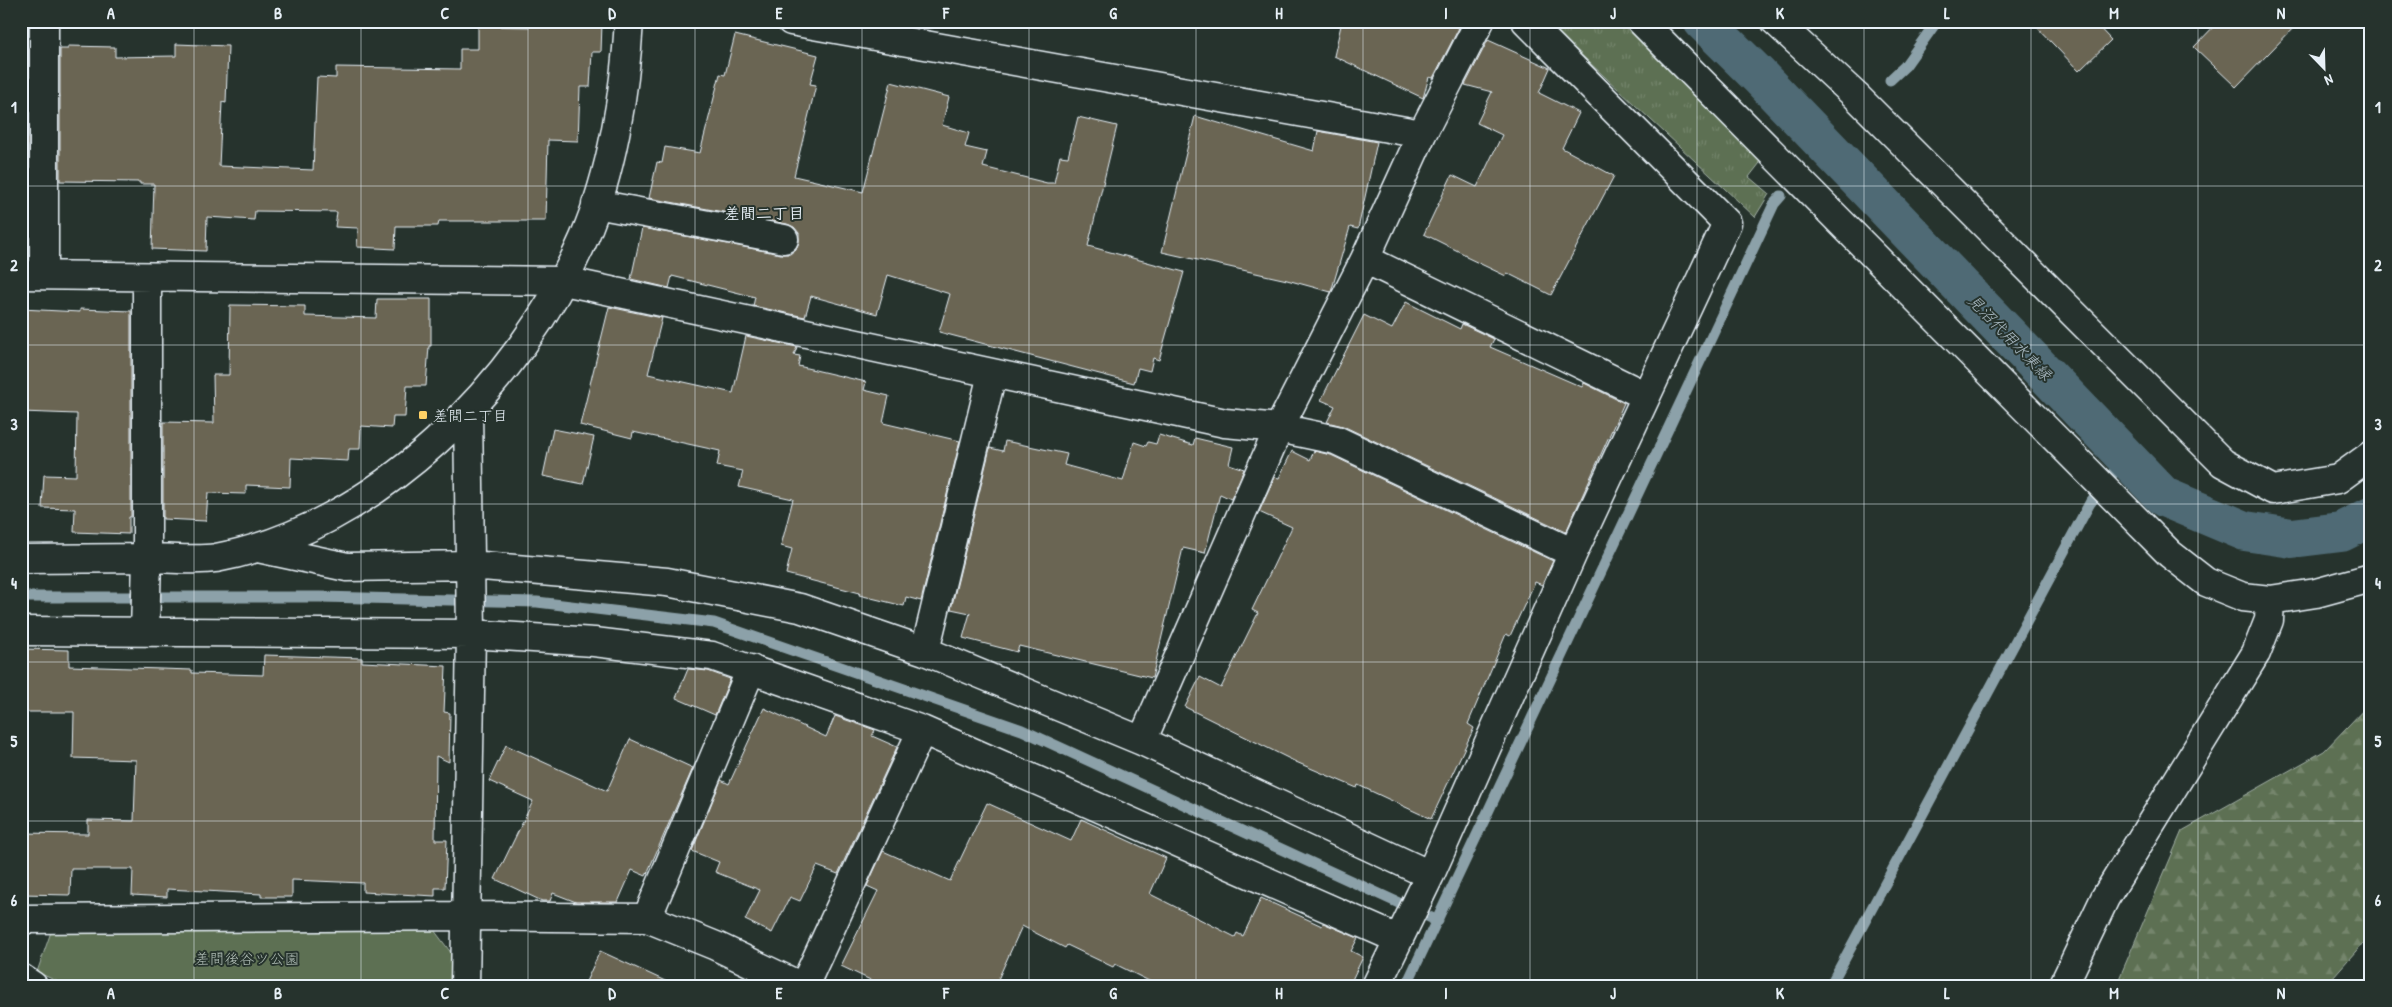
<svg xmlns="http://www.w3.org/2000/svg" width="2392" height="1007" viewBox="0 0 2392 1007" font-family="'Patrick Hand','Klee One',sans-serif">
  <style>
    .grass { fill: url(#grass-tufts); stroke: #a2b0a6 }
    .forest { fill: url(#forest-firs); stroke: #a2b0a6 }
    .park { fill: #5d7053; stroke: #a2b0a6 }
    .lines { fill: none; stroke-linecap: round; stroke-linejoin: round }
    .stream { stroke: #8ca1a9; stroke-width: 11 }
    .canal { stroke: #4f6b75; stroke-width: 40 }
    .building { fill: #6a6553; stroke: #e8f1f8 }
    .minor-casing { stroke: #e8f1f8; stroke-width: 31 }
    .minor { stroke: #26332d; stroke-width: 28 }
    .grid { fill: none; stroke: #e8f1f8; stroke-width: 1; stroke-opacity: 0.55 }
    .poi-dot { fill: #ffd166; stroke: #26332d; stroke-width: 2 }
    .labels { text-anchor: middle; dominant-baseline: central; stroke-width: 4; stroke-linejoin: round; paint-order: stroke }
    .poi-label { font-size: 15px; fill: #e8f1f8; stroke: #26332d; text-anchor: start }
    .park-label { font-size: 15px; fill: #b0bdb6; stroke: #26332d }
    .neighbourhood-label { font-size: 16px; font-weight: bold; fill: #e8f1f8; stroke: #26332d }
    .water-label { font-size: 16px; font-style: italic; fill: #abbbc4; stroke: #26332d }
    .neatline { fill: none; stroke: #e8f1f8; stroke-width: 2 }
    .grid-label { font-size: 16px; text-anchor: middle; font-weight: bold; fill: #e8f1f8 }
  </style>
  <defs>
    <pattern id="grass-tufts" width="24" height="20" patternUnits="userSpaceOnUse" patternTransform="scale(1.25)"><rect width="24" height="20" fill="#5d7053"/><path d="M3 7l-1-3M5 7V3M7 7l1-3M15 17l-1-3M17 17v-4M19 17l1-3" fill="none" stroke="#74856c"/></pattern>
    <pattern id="forest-firs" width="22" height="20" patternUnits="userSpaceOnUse" patternTransform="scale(1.25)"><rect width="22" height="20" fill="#5d7053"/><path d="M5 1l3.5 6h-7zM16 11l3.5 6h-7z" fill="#74856c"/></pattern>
  </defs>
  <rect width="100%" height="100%" fill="#26332d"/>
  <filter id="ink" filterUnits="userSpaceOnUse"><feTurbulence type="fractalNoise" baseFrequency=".02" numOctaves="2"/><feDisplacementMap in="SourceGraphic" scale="10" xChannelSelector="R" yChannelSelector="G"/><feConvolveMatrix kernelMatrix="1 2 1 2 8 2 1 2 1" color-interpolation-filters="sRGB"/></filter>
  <g filter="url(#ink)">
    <path class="grass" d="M1545 21H1625L1763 159 1749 177 1769 194 1755 217Z"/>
    <path class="forest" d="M2371 702V934L2325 986H2116L2182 831 2324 751Z"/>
    <path class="park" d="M434 930 458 962V986H67L37 972 51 932Z"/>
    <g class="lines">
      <path class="stream" d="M1890 80 1905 66 1937 21
        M21 597H320L537 602 714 623 1022 730 1438 921
        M1406 986 1774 204 1781 196
        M1830 986 2090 503 2125 458"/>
      <path class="canal" d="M1703 21 1759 76 2164 497 2245 531 2292 538 2341 532 2371 517"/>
    </g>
    <path class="building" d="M530 21H591V23H602L601 52H592L590 87H580L578 141 548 140 546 221H439L438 226H396L395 249 357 247 358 228 335 227 337 212 255 211 254 220 207 217 206 251 152 249 154 184H140V182L60 181V49H68V46L115 47V57L176 56V44L228 46 226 103 222 102 219 166 313 170 317 77 336 78V67L460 69V49H478V26L530 27Z
      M1342 21H1445L1459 28 1433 78 1429 77 1423 98 1334 56Z
      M2031 21H2093L2111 40 2079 71Z
      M2219 21H2300L2236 87 2194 47Z
      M735 35 818 55 810 84 816 85 794 176 863 192 891 82 949 97 942 125 969 133 965 147 987 152 983 167 1047 183H1054L1060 156 1068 157 1078 117 1117 126 1088 246 1184 272 1159 360 1153 358 1150 371 1138 368 1134 383 939 332 950 294 888 275 877 314 811 296 805 317 753 306 755 297 672 276 669 288 631 279 642 228 781 254H790L796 249 799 242V233L794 227 787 224 649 198 657 162 662 163 665 147 700 153 720 74 725 75Z
      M1488 40 1550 68 1539 93 1579 113 1562 148 1614 176 1551 295 1507 273 1506 276 1466 257V255L1424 234 1452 175 1477 187 1502 135 1477 123 1492 92 1465 85Z
      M21 47H28V181H21Z
      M1195 116 1314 151 1318 131 1377 142 1358 229 1350 227 1331 292 1287 280 1162 252Z
      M377 299H431V346H429L426 386H407L405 417H393L392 428 361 426 360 449H349L348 461 291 458 290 487 246 485V494L208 493 206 521 163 519V422L214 423 213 375H229L230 305 305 306V316L376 318Z
      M1406 302 1460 329 1462 324 1494 339 1490 347 1582 387 1584 383 1624 403 1566 532 1343 426 1327 422 1335 406 1321 400 1364 315 1392 329Z
      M609 307 662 318 648 374 733 393 746 336 797 347 794 355 800 356 798 366 866 382 864 390 889 396 883 423 960 441 921 601 906 597 904 606 859 595 860 593 786 574 792 549 781 546 793 499 739 487 743 471 717 466 720 451 633 432 632 438 580 425Z
      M21 309 80 312V309L131 311V517H129V534L74 532 75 509 42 508 44 475 76 476 77 414 21 412Z
      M553 429 594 437 583 484 543 476Z
      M1159 435 1193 445 1195 438 1233 447 1229 464 1244 469 1231 499 1220 494 1205 553 1183 548 1152 678 1019 646 1017 652 963 638 970 613 951 609 990 448 1003 451 1005 441 1067 454 1064 465 1123 481 1134 442 1146 446 1148 442 1156 444Z
      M1292 451 1310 460 1314 451 1331 455 1553 561 1542 585 1535 582 1510 636 1506 634 1468 724 1474 728 1431 819 1358 785 1357 788 1296 762 1185 707 1200 677 1221 688 1258 613 1252 610 1292 527 1259 512 1275 477 1279 478Z
      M21 649 69 650V666L192 670V673L263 675 264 655 362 658V662L446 666 444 712 450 713 449 762 436 756 435 840H447L445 888H435V896L363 892V883L292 880V897H261V894L167 889V897L132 895 133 869H71L70 895 21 894V833L88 834V820L134 821 136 760 73 758 74 712H21Z
      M688 669 708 671 730 679 715 715 676 698Z
      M764 708 826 737 835 716 875 730 872 736 897 747 838 874 817 866 800 901 790 897 772 933 745 920 760 890 715 872 719 862 692 851 721 780 729 784Z
      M630 739 693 768 646 876 632 870 618 902H576L553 893 550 901H542L495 879 533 801 489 781 506 745 607 791Z
      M987 803 1071 841 1081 819 1166 858 1150 894 1235 937 1237 933 1243 936 1261 898 1322 926 1323 923 1358 938 1351 951 1363 957 1349 986H1159L1115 964 1113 967 1067 945 1065 948 1022 926 995 986H883L841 966 878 891 867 886 883 851 950 881Z
      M600 951 676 986H584Z"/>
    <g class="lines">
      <defs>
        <path id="minor" d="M791 21 1422 134
          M1641 21 2170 554 2206 582 2243 597 2270 600 2316 593 2371 578
          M1775 21 1856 96 2223 463 2273 490 2338 479 2371 455
          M596 204 784 239
          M1365 259 1646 396
          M21 275 564 281 1225 423 1279 428 1336 440 1573 553
          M44 275V21
          M258 548 347 567 471 565 667 582 800 608 925 651 1142 741 1430 875
          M21 559C65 559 108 558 151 558 172 558 196 561 216 558 375 529 521 383 584 238 612 173 625 92 629 21
          M21 631 471 634 594 642 712 656 922 730 1398 939
          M145 632 147 558V277
          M925 651 992 374
          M1142 741 1279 428 1365 259 1422 134 1480 21
          M647 918 751 669
          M21 919 467 916 647 918 716 946 800 986
          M21 978 33 986
          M465 986 471 634 468 410
          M804 986 922 730
          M1376 986 1430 875 1573 553 1727 223 1526 21
          M2063 986 2105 898 2256 653 2269 620 2270 600"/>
      </defs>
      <use href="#minor" class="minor-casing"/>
      <use href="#minor" class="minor"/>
    </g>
  </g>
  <path class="grid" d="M194 21V986M361 21V986M528 21V986M695 21V986M862 21V986M1029 21V986M1196 21V986M1363 21V986M1530 21V986M1697 21V986M1864 21V986M2031 21V986M2198 21V986M21 186H2371M21 345H2371M21 504H2371M21 662H2371M21 821H2371"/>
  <rect class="poi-dot" x="418" y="410" width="10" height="10" rx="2.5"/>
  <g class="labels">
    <g class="poi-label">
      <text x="433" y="415">差間二丁目</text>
    </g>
    <g class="park-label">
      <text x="247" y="958">差間後谷ツ公園</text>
    </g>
    <g class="neighbourhood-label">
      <text x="764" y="213">差間二丁目</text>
    </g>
    <g class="water-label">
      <text transform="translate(2010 337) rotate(46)">見沼代用水東縁</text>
    </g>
  </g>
  <rect width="2392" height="1007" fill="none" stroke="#26332d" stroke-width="55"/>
  <g transform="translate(2324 68) rotate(157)" stroke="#26332d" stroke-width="4" paint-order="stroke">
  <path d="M0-4L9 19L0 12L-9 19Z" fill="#e8f1f8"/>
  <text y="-8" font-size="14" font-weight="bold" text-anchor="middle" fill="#e8f1f8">N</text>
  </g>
  <rect x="28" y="28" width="2336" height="952" class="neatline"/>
  <g class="grid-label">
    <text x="111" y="19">A</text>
    <text x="278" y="19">B</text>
    <text x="445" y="19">C</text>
    <text x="612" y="19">D</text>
    <text x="779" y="19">E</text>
    <text x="946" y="19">F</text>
    <text x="1113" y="19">G</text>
    <text x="1279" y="19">H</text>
    <text x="1446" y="19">I</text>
    <text x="1613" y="19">J</text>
    <text x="1780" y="19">K</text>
    <text x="1947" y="19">L</text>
    <text x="2114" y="19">M</text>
    <text x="2281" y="19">N</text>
    <text x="14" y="113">1</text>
    <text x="2378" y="113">1</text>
    <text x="14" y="271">2</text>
    <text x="2378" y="271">2</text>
    <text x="14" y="430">3</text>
    <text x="2378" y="430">3</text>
    <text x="14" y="589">4</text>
    <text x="2378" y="589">4</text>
    <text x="14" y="747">5</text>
    <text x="2378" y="747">5</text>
    <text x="14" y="906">6</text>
    <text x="2378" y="906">6</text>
    <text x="111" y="999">A</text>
    <text x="278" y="999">B</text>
    <text x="445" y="999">C</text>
    <text x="612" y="999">D</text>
    <text x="779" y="999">E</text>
    <text x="946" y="999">F</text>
    <text x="1113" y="999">G</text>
    <text x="1279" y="999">H</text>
    <text x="1446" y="999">I</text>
    <text x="1613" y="999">J</text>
    <text x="1780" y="999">K</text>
    <text x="1947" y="999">L</text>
    <text x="2114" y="999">M</text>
    <text x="2281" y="999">N</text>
  </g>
</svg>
